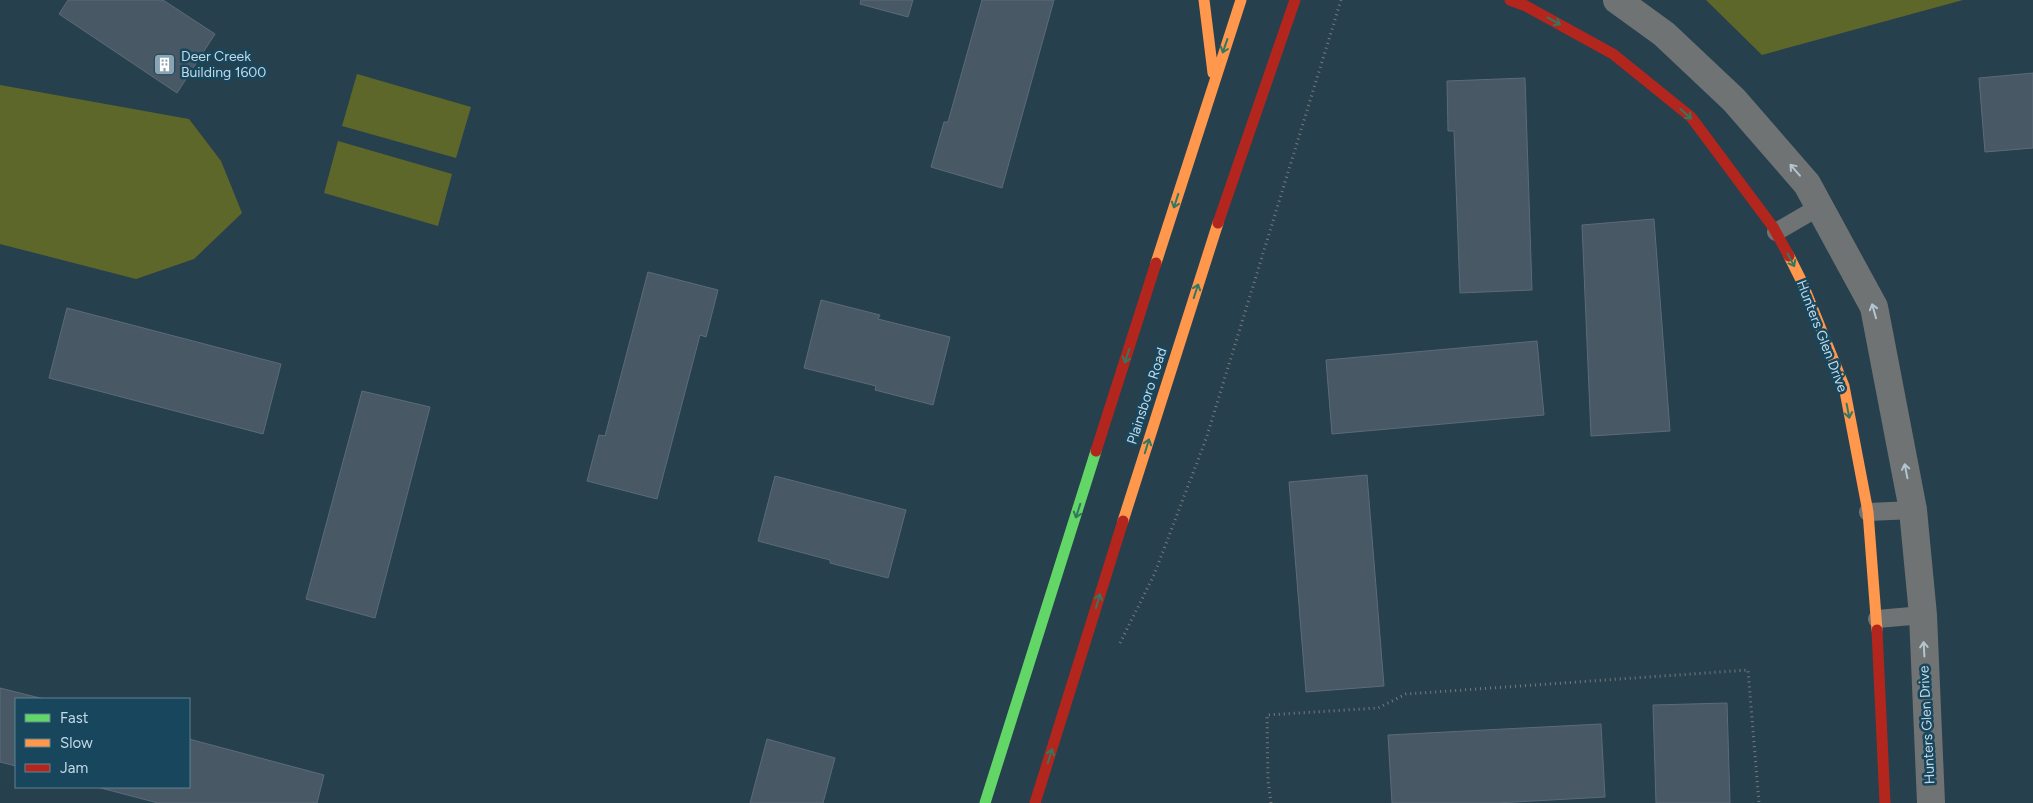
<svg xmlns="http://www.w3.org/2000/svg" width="2033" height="803" viewBox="0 0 2033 803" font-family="Figtree,sans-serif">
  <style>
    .green { fill: #5e672a }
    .building { fill: #485965; stroke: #5b6b78 }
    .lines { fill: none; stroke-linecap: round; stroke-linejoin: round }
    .path { stroke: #767b7d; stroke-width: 3; stroke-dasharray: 1 4; stroke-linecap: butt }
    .lane { stroke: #707373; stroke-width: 18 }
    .street { stroke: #707373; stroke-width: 28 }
    .fast { stroke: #63d668; stroke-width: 11 }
    .slow { stroke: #ff974d; stroke-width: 11 }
    .jam { stroke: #b3261e; stroke-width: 11 }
    .oneway { stroke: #327860 }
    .oneway2 { stroke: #b2c5d1 }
    .labels { text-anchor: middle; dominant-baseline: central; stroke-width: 5; stroke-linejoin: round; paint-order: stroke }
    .poi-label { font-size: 14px; fill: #c3dae8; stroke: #18465c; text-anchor: start }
    .street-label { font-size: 14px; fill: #c3dae8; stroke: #18465c }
  </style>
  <rect width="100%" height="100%" fill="#27404d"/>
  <path class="green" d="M1706 0H1963L1762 55Z
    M357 74 471 107 456 158 342 126Z
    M0 85 189 119 221 161 242 213 194 259 136 279 0 244Z
    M338 141 452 174 438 226 324 193Z"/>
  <path class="building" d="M68 0H163L215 34 177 93 59 14Z
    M861 0H913L908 17 860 4Z
    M982 0H1054L1002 188 931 167 944 122H948Z
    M2033 73V148L1985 152 1979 78Z
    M1525 78 1532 290 1460 293 1454 131H1448L1447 81Z
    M1654 219 1670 431 1591 436 1582 225Z
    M648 272 718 290 706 337 700 335 657 499 587 481 599 435 605 436Z
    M821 300 880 315 878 319 950 337 933 405 875 390 876 386 804 368Z
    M67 308 281 364 263 434 49 378Z
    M1537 341 1544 415 1332 434 1326 360Z
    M362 391 430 407 375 618 306 599Z
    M1367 475 1384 686 1306 692 1289 482Z
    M775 476 906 510 888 578 830 563V560L758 541Z
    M0 688 44 699H16V766L0 762Z
    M1727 703 1730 803H1656L1653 705Z
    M1601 724 1605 797 1497 803H1392L1388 735Z
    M189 739 324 775 317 803H158L97 787H189Z
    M767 739 835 758 823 803H750Z"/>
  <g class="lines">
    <path class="path" d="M1120 643 1154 575 1206 439 1341 0
      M1271 803 1268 781 1267 715 1378 708 1406 694 1748 670 1759 803"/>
    <path class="lane" d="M1776 232 1819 207
      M1868 512 1913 510
      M1877 619 1923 615"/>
    <path class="street" d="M1617 0 1664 34 1734 100 1807 184 1874 307 1913 510 1923 615 1931 803"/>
    <path class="fast" d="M985 803 1096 451"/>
    <path class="slow" d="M1204 0 1213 73
      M1789 256 1802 282 1844 386 1868 512 1877 630
      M1156 263 1241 0
      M1123 521 1218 223"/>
    <path class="jam" d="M1510 0 1526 6 1613 54 1691 117 1773 227 1789 256
      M1218 223 1295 0
      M1096 451 1156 263
      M1877 630 1885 803
      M1035 803 1123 521"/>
  </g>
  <defs><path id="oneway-shaft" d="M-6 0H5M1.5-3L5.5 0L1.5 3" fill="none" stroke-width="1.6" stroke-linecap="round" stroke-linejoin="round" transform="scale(1.25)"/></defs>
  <g class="oneway">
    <use href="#oneway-shaft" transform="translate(1554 21) rotate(29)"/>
    <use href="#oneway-shaft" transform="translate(1225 46) rotate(109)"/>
    <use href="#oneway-shaft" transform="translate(1686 114) rotate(42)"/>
    <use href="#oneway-shaft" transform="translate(1176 201) rotate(108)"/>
    <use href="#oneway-shaft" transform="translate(1791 260) rotate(62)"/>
    <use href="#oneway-shaft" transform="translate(1196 291) rotate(-72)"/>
    <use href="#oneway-shaft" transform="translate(1127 356) rotate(108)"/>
    <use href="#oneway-shaft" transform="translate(1848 411) rotate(79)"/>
    <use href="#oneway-shaft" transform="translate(1147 446) rotate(-73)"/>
    <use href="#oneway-shaft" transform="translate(1078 511) rotate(108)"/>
    <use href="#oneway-shaft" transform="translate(1098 601) rotate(-73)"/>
    <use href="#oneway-shaft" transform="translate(1050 756) rotate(-73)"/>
  </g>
  <g class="oneway2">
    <use href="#oneway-shaft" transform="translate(1795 170) rotate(-131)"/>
    <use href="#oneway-shaft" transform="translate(1874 311) rotate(-106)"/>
    <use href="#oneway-shaft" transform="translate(1906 471) rotate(-101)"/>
    <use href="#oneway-shaft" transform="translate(1924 649) rotate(-93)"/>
  </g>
  <defs>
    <symbol id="building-square" viewBox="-11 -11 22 22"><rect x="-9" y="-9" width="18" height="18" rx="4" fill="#8ca4b2" stroke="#18465c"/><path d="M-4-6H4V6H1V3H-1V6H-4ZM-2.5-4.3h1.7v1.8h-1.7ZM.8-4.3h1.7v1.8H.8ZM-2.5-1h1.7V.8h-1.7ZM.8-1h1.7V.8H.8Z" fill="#fff"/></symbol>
  </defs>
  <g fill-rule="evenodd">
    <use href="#building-square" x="152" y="52" width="25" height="25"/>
  </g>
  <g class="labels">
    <g class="poi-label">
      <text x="181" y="56">Deer Creek<tspan x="181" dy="16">Building 1600</tspan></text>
    </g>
    <g class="street-label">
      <text transform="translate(1822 336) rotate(69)">Hunters Glen Drive</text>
      <text transform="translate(1147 396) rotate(-72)">Plainsboro Road</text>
      <text transform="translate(1927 725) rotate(-93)">Hunters Glen Drive</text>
    </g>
  </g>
  <rect x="15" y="698" width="175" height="90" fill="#18465c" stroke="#5c8194"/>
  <rect x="25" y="714" width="25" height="8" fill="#63d668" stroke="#5c8194"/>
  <text x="60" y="723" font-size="15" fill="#c3dae8">Fast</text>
  <rect x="25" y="739" width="25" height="8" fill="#ff974d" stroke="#5c8194"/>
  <text x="60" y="748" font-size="15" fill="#c3dae8">Slow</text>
  <rect x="25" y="764" width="25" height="8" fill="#b3261e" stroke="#5c8194"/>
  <text x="60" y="773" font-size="15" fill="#c3dae8">Jam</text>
</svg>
